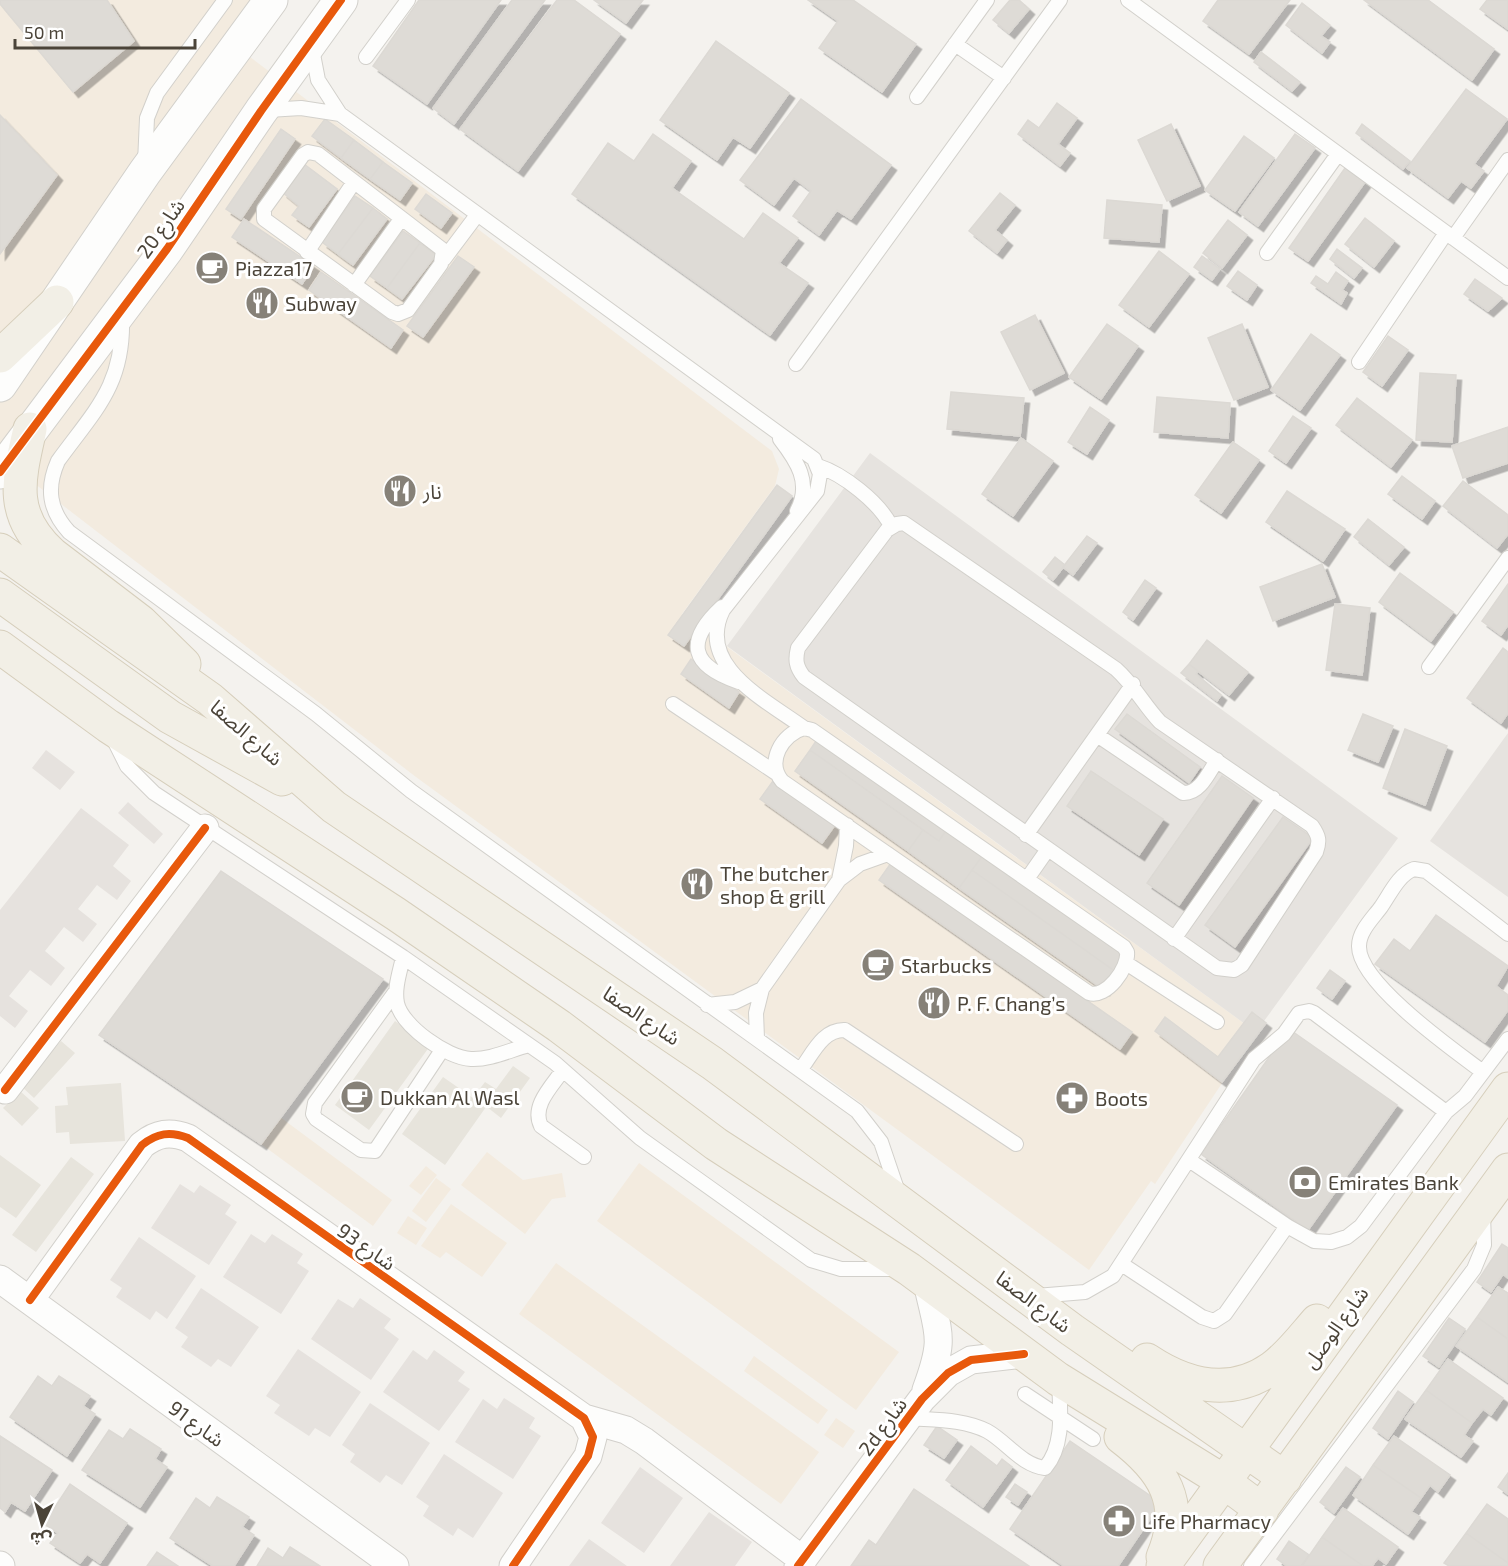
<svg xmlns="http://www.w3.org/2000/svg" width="1508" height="1566" viewBox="0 0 1508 1566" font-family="'Exo 2','Noto Sans Arabic',sans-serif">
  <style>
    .residential { fill: #e7e4dc }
    .commercial { fill: #f3ebdf }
    .industrial { fill: #e6e2de }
    .parking { fill: #e6e3df }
    .building { fill: #dedbd6; stroke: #dcd9d4; stroke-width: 1.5; filter: url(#shadow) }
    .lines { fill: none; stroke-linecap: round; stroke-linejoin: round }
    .service-casing { stroke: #d2d0cb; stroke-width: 16 }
    .minor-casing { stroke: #d2d0cb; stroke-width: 29 }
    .tertiary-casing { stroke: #d2d0cb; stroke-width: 35 }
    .primary-casing { stroke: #d6cebb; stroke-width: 35 }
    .service { stroke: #fdfdfc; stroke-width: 14 }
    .minor { stroke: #fdfdfc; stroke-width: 27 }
    .tertiary { stroke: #fdfdfc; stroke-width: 33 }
    .primary { stroke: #f2efe6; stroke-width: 33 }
    .cycleway-casing { stroke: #fff; stroke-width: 11 }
    .cycleway { stroke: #e8590c; stroke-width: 8 }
    .labels { text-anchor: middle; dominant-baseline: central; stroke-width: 6; stroke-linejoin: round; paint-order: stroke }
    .street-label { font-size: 20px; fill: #4b4439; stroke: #fff }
    .poi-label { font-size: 20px; fill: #4b4439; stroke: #fff; text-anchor: start }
  </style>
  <defs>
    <filter id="shadow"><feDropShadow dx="5.5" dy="5.5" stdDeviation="0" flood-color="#0004"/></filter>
  </defs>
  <rect width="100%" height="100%" fill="#f4f2ee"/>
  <path class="residential" d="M395 1021 430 1046 369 1130 335 1105Z
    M61 1041 75 1053 34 1098 21 1086Z
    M513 1066 530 1078 501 1118 487 1107 491 1101 478 1091 485 1082 496 1089Z
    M443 1077 486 1107 445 1165 402 1134Z
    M121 1083 125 1141 70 1144 69 1132 56 1133 55 1106 68 1105 66 1087Z
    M20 1091 39 1108 22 1126 3 1108Z
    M0 1155 41 1185 16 1218 0 1207Z
    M71 1157 94 1174 36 1252 12 1235Z"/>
  <path class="commercial" d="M0 0H257L229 41 772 451 779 469 775 486 682 614 1256 1032 1155 1184 1151 1181 1089 1270 416 777 0 457Z
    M280 1117 392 1200 373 1226 261 1144Z
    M487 1152 523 1180 562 1173 566 1197 552 1199 525 1234 461 1185Z
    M639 1163 899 1352 856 1410 597 1221Z
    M426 1166 437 1175 421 1195 409 1186Z
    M436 1178 451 1189 426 1222 412 1211Z
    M451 1204 507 1243 482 1277 446 1252 440 1258 421 1246Z
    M408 1216 427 1228 416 1245 397 1233Z
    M556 1263 819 1452 781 1504 519 1314Z
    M754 1356 828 1410 818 1424 744 1371Z
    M836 1418 855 1431 843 1448 824 1435Z"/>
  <path class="industrial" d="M46 750 75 772 60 790 32 768Z
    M128 802 163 834 154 844 118 813Z
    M81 808 129 845 113 866 131 881 117 900 97 885 78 909 97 924 83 942 64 927 45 951 65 968 51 986 30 970 9 996 28 1011 15 1028 0 1016V910Z
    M180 1184 194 1193 200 1185 231 1205 225 1214 237 1222 209 1265 151 1228Z
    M251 1234 265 1243 272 1234 303 1254 297 1263 309 1271 281 1314 223 1277Z
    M139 1237 196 1276 167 1319 156 1311 150 1320 116 1297 122 1288 110 1280Z
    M201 1288 259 1327 231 1367 218 1359 211 1367 181 1347 188 1337 175 1328Z
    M360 1298 391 1319 384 1328 399 1339 371 1380 311 1339 338 1299 353 1308Z
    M298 1349 361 1392 330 1437 315 1428 309 1436 274 1413 280 1405 266 1396Z
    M413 1350 427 1360 434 1350 465 1372 458 1381 470 1389 439 1431 383 1392Z
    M504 1398 535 1418 529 1428 541 1436 513 1479 455 1442 483 1399 497 1409Z
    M370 1403 430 1443 402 1485 386 1475 380 1483 350 1462 355 1454 342 1445Z
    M444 1454 503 1493 473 1538 458 1528 453 1536 423 1516 429 1506 416 1497Z
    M640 1467 683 1498 644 1553 601 1523Z
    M709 1512 752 1542 735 1566H670Z
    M589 1539 627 1566H569Z"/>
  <path class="parking" d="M870 453 1398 838 1256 1032 727 646Z
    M1508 733V897L1430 841Z"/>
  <path class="building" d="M0 0H107L134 41 73 92 0 4Z
    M419 0H501L427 104 373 66Z
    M512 0H545L454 124 433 108Z
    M557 0H574L620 34 518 171 460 129Z
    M594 0H643L626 23Z
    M808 0H853L916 44 882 92 819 48 838 21Z
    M1010 0H1019L1029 9 1009 33 993 20Z
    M1218 0H1290L1249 54 1203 21Z
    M1364 0H1428L1494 49 1472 80Z
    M1487 0H1508V29L1480 9Z
    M1302 3 1330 25 1321 36 1330 42 1322 53 1286 25Z
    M716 41 789 93 750 148 733 137 717 160 660 120Z
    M1261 52 1300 82 1292 91 1254 62Z
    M1466 89 1507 119 1474 164 1484 171 1471 188 1461 181 1448 198 1407 168Z
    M801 99 891 165 851 219 837 210 819 235 793 216 811 191 794 178 774 205 740 180Z
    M1057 103 1077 118 1058 144 1070 153 1060 166 1018 134 1028 120 1039 128Z
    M0 115 57 175 0 254Z
    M325 119 354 140 341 158 312 136Z
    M1171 124 1200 186 1167 201 1138 140Z
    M1362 124 1410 161 1403 169 1356 133Z
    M281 129 295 139 241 219 226 209Z
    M653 134 691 161 672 188 744 239 763 213 798 238 779 263 808 283 770 335 572 194 608 143 634 161Z
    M1295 134 1315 148 1258 226 1239 212Z
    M1244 136 1274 158 1235 211 1205 190Z
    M354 140 383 162 370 179 341 158Z
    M383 162 412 183 400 200 370 179Z
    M304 164 337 189 309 227 292 215 299 206 282 192Z
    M1345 168 1365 182 1308 261 1289 248Z
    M1000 193 1015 205 995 230 1007 240 997 253 969 231Z
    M426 194 452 213 441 228 415 209Z
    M355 196 373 208 338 254 322 242Z
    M1107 200 1162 205 1159 242 1104 238Z
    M373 208 387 219 353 265 338 254Z
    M1365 218 1394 241 1374 267 1345 244Z
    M244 219 314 266 302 284 232 237Z
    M1228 220 1247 235 1222 268 1203 253Z
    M403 231 420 243 387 288 370 276Z
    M420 243 436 255 402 299 387 288Z
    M1337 249 1362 268 1354 278 1330 259Z
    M1159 251 1189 274 1149 327 1119 305Z
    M458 256 474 267 423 337 407 326Z
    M1202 256 1220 269 1212 280 1194 267Z
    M1238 271 1257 285 1247 300 1227 286Z
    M321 272 403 330 391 348 309 290Z
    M1336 272 1348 281 1342 290 1347 293 1341 304 1311 283 1316 276 1328 284Z
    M1475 279 1502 298 1488 311 1464 294Z
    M1035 315 1064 373 1030 390 1001 332Z
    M1107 324 1138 346 1101 399 1069 377Z
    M1242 324 1268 387 1234 400 1208 338Z
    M1311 334 1340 355 1300 410 1271 390Z
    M1388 336 1408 350 1382 386 1363 372Z
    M1420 373 1456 375 1452 442 1416 440Z
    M951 392 1024 398 1020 436 947 429Z
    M1157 397 1230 403 1228 438 1154 432Z
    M1357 398 1412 440 1391 467 1336 425Z
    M1090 407 1109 420 1087 454 1068 442Z
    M1293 416 1311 428 1286 463 1269 451Z
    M1508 427V463L1463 478 1452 446Z
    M1021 438 1053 461 1013 516 982 494Z
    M1233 442 1259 460 1221 513 1195 495Z
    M1402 476 1435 501 1422 519 1388 494Z
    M1463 481 1508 515V534L1497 548 1443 506Z
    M777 485 792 496 684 646 668 635Z
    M1287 491 1345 529 1323 561 1266 522Z
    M1368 519 1404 547 1389 565 1354 537Z
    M1087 536 1097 543 1073 575 1063 567Z
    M1055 557 1065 565 1053 580 1043 572Z
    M1322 564 1335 597 1273 621 1260 587Z
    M1400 573 1453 612 1431 641 1379 602Z
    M1145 580 1156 588 1133 620 1123 612Z
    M1508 584V625L1501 635 1482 621Z
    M1335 604 1370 608 1362 675 1326 670Z
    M1207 640 1248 672 1229 695 1189 664Z
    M1503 648 1508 652V713L1501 723 1467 698Z
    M691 659 739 692 729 708 681 674Z
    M1189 664 1198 671 1196 674 1221 695 1217 701 1181 673Z
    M1127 714 1200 767 1189 783 1115 729Z
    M1363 714 1393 726 1378 762 1348 750Z
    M1405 729 1447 746 1425 805 1383 788Z
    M818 738 947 829 939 841 810 750Z
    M810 750 923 830 908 851 795 771Z
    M1091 771 1163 819 1139 855 1067 806Z
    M1222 776 1253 798 1179 905 1147 883Z
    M773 781 835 825 822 843 760 799Z
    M1283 817 1313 838 1235 947 1205 925Z
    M947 829 983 855 959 888 908 851 923 830 939 841Z
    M983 855 1127 957 1116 972 972 870Z
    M891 863 1132 1032 1120 1049 879 880Z
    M972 870 1116 972 1104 990 959 888Z
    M221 871 383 979 261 1144 99 1035Z
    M1436 915 1508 966 1496 986 1508 995V1010L1485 1042 1375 964 1394 939 1410 951Z
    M1330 970 1345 981 1332 999 1317 988Z
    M1252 1012 1266 1023 1222 1082 1155 1031 1165 1017 1218 1057Z
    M1289 1029 1397 1105 1308 1230 1201 1154Z
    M1502 1244 1508 1248V1278L1503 1274 1491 1292 1477 1282Z
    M1498 1287 1508 1293V1339L1477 1317Z
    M1477 1317 1508 1339V1382L1456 1346Z
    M1449 1318 1465 1329 1439 1367 1423 1356Z
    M1448 1359 1503 1398 1491 1415 1483 1409 1472 1423 1426 1390Z
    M38 1376 52 1386 59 1376 90 1396 83 1406 95 1414 67 1456 10 1417Z
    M1426 1390 1472 1423 1464 1435 1473 1441 1461 1457 1405 1419Z
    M1398 1391 1413 1402 1388 1439 1373 1428Z
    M937 1426 957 1440 944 1458 924 1445Z
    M130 1429 161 1449 155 1459 167 1467 140 1507 82 1470 109 1430 123 1439Z
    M0 1436 52 1470 25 1511 11 1502 5 1512 0 1508Z
    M1394 1436 1450 1475 1438 1492 1430 1485 1421 1498 1373 1465Z
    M1070 1441 1161 1503 1118 1566H1064L1010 1529Z
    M971 1446 997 1466 1002 1459 1012 1467 983 1507 946 1480Z
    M1373 1465 1421 1498 1411 1512 1420 1517 1408 1534 1353 1495Z
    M1346 1467 1360 1477 1334 1513 1320 1502Z
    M1508 1473V1494L1498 1487Z
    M70 1484 127 1523 100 1563 87 1554 80 1563 50 1543 58 1533 44 1524Z
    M1015 1484 1027 1492 1018 1505 1006 1497Z
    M914 1489 1029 1566H851L869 1540 876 1545Z
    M217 1497 249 1517 242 1527 254 1535 234 1566H213L170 1538 196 1498 210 1508Z
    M1487 1504 1508 1519V1563L1466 1533Z
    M1343 1508 1398 1547 1386 1564 1378 1558 1372 1566H1363L1322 1537Z
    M1466 1533 1508 1563V1566H1449L1444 1563Z
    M1322 1537 1363 1566H1302Z
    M1289 1541 1309 1555 1301 1566H1287L1277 1559Z
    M290 1547 320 1566H257L268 1548 283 1558Z
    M157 1552 178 1566H147Z"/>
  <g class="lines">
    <defs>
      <path id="service" d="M1128 0 1508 278
        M955 44 1004 78
        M312 49 318 80 340 114 814 459 820 474 817 491 723 610C695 666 766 700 804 728
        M366 57 408 0
        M917 97 987 0
        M268 110 301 108 340 114
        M308 152 318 154 443 250 441 264 408 310 398 314 392 312 264 219V209L303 155Z
        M145 163 147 118 157 93 225 0
        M1453 238 1508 160
        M307 252 354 182
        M1267 253 1338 154
        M444 259 477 215
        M354 285 401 219
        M122 318C124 385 95 410 58 461 46 488 49 510 69 532L316 714 411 791 857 1111 881 1142 899 1195
        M1359 362 1446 233
        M796 364 1060 0
        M780 439C797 461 812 483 797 511
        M818 466C843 474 879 502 891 526
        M904 523 1116 669C1134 685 1144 705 1160 722L1312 826C1319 836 1320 841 1316 852L1242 965 1234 970 1217 968 804 677C796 667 795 660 798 648L887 530 897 524Z
        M722 607C684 642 691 666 739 682
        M1429 667 1508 558
        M673 704 776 773
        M804 728 812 730 1124 947 1127 952C1129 968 1106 999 1089 993L782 781C766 762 782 734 804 728Z
        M1097 735 1183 793C1200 794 1209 772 1217 760
        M112 736 127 766 154 793 403 957 555 1063 640 1138 811 1260 841 1269H895
        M1026 835 1133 684
        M1027 879 1048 849
        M839 880 846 846 847 825
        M1174 939 1273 798
        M403 957C400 972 394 988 397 1003 402 1026 447 1058 471 1059 490 1060 510 1050 529 1045
        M1126 963 1217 1022
        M396 991 315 1103 313 1114 316 1119 361 1150 375 1151 442 1050
        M707 1005 735 1002 762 989
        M757 1038 756 1013 762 989 839 880 860 864 888 854
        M801 1069C813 1053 823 1029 845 1030L1016 1144
        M563 1070C552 1086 531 1106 541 1126L584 1157
        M1483 1072C1455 1051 1358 983 1359 946 1359 931 1373 918 1381 907 1390 894 1399 874 1414 869L1426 871 1508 934
        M1189 1160 1287 1226 1314 1241 1331 1242 1347 1237 1361 1226 1446 1112 1465 1096 1508 1039
        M1123 1265 1202 1317 1214 1321 1225 1314 1287 1226
        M1036 1296 1085 1292 1113 1276 1254 1059 1284 1034 1299 1013 1309 1011 1314 1013 1446 1112
        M1025 1394 1093 1439
        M909 1418C934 1420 964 1419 987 1431 1007 1442 1021 1465 1045 1468 1065 1445 1060 1409 1059 1380
        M1251 1566 1474 1269 1484 1245 1483 1213"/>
      <path id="minor" d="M5 1090 205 828
        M0 1279 395 1566
        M30 1300 142 1145C157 1133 170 1131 188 1138L584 1418 593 1437 588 1456 513 1566
        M926 1390C946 1336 938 1335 927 1282
        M584 1418 626 1430 644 1441 803 1560
        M0 1565 1 1566
        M798 1566 922 1399 948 1373 971 1360 1024 1354"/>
      <path id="tertiary" d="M0 385 145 172 271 0
        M0 472 167 249 261 111 341 0"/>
      <path id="primary" d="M0 356 57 302
        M30 429C18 481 9 515 52 554L141 622 184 664
        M0 550 210 699 334 807 712 1063 1072 1330 1285 1478
        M0 595 170 717 282 779
        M0 647 108 726 396 914 559 1026 716 1144 909 1269 1058 1379 1223 1481 1262 1510
        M1147 1360C1186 1386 1231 1397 1272 1368 1289 1356 1303 1337 1317 1321
        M1121 1437C1163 1469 1186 1503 1163 1557
        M1163 1566 1508 1089
        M1220 1566 1508 1170"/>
    </defs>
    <use href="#service" class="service-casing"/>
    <use href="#minor" class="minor-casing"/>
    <use href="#tertiary" class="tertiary-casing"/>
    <use href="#primary" class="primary-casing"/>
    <use href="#service" class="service"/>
    <use href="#minor" class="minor"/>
    <use href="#tertiary" class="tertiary"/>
    <use href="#primary" class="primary"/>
    <defs>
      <path id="cycleway" d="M0 472 167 249 261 111 341 0
        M5 1090 205 828
        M30 1300 142 1145C157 1133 170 1131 188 1138L584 1418 593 1437 588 1456 513 1566
        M798 1566 922 1399 948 1373 971 1360 1024 1354"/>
    </defs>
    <use href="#cycleway" class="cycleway-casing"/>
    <use href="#cycleway" class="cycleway"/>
  </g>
  <defs>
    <symbol id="cafe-disc" viewBox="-11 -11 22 22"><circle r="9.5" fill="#868178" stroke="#fff"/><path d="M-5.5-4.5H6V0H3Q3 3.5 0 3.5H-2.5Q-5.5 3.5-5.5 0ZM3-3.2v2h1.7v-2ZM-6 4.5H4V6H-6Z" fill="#fff"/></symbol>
    <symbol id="restaurant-disc" viewBox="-11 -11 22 22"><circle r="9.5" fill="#868178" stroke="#fff"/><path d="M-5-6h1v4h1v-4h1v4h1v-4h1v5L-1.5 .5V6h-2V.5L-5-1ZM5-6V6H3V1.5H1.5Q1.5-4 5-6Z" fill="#fff"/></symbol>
    <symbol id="pharmacy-disc" viewBox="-11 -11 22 22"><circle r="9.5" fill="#868178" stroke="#fff"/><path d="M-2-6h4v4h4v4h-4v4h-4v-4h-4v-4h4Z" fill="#fff"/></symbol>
    <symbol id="bank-disc" viewBox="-11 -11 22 22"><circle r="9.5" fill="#868178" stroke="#fff"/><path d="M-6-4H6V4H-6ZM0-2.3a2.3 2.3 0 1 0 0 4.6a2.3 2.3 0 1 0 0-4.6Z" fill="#fff"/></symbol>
  </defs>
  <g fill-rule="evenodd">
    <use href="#cafe-disc" x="193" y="249" width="38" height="38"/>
    <use href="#restaurant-disc" x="243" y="284" width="38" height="38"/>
    <use href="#restaurant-disc" x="381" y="472" width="38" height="38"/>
    <use href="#restaurant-disc" x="678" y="865" width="38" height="38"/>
    <use href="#cafe-disc" x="859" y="946" width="38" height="38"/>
    <use href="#restaurant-disc" x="915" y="984" width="38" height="38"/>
    <use href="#cafe-disc" x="338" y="1078" width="38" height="38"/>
    <use href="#pharmacy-disc" x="1053" y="1079" width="38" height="38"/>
    <use href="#bank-disc" x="1286" y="1163" width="38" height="38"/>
    <use href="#pharmacy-disc" x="1100" y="1502" width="38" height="38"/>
  </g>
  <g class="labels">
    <g class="street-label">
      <text transform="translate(160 228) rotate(-55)">شارع 20</text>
      <text transform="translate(247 732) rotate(41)">شارع الصفا</text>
      <text transform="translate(642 1015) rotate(34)">شارع الصفا</text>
      <text transform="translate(367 1246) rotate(35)">شارع 93</text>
      <text transform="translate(1034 1301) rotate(37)">شارع الصفا</text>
      <text transform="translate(1335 1327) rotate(-54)">شارع الوصل</text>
      <text transform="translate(197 1423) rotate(36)">شارع 91</text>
      <text transform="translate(882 1426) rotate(-54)">2d شارع</text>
    </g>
    <g class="poi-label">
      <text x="235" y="268">Piazza17</text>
      <text x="285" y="303">Subway</text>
      <text x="423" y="491">نار</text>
      <text x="720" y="873">The butcher<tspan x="720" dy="23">shop &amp; grill</tspan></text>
      <text x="901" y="965">Starbucks</text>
      <text x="957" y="1003">P. F. Chang’s</text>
      <text x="380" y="1097">Dukkan Al Wasl</text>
      <text x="1095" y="1098">Boots</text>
      <text x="1328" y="1182">Emirates Bank</text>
      <text x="1142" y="1521">Life Pharmacy</text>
    </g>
  </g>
  <g transform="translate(42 1524) rotate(185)" stroke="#ffffff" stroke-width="4.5" paint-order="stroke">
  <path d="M0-4.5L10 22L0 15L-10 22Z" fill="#4b4439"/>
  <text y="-9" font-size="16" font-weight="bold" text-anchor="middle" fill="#4b4439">ش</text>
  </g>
  <path d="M15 39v9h180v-9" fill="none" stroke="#4b4439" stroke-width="3"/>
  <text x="24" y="39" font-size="18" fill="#4b4439" stroke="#ffffff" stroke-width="4.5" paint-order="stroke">50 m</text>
</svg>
